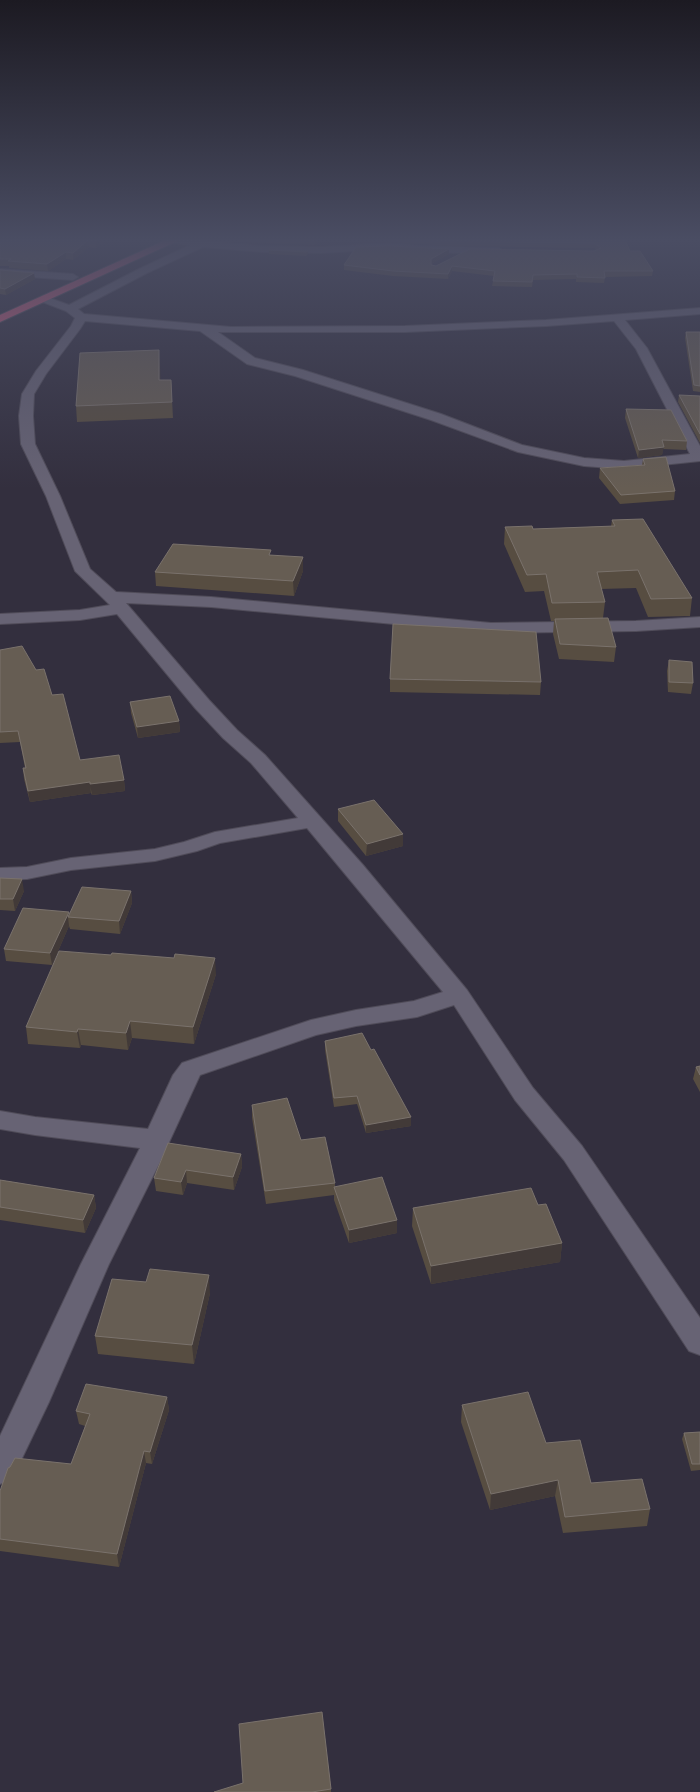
<svg xmlns="http://www.w3.org/2000/svg" width="700" height="1792" viewBox="0 0 700 1792" font-family="'Archivo Narrow',sans-serif">
  <style>
    .lines { fill: none; stroke-linecap: round; stroke-linejoin: round }
    .minor-casing { stroke: #504c59; stroke-width: 2 }
    .highway-casing { stroke: #504c59; stroke-width: 2 }
    .minor { fill: #676374; fill-rule: evenodd }
    .highway { fill: #d05b7b; fill-rule: evenodd }
    .wall { fill: #574d41 }
    .shaded-wall { fill: #423a38 }
    .building { fill: #665d53; stroke: #7a726c }
  </style>
  <rect width="100%" height="100%" fill="#332f3e"/>
  <g class="lines">
    <defs>
      <path id="minor" d="M172 238 262 246 321 247 390 243 423 246 499 248 504 251 499 254 423 252 390 249 321 253 262 252 203 247 147 273 78 309 84 314 231 327 405 326 546 320 700 308V314L625 320 647 348 700 446V461L624 469 584 466 518 452 431 420 295 376 247 364 200 331 85 321 80 329 46 374 34 394 33 416 35 444 60 496 90 569 116 592 211 597 491 623 636 621 700 617V627L636 631 491 633 211 607 126 603 209 700 237 730 265 755 363 865 467 990 533 1088 582 1146 700 1318V1355L689 1351 564 1160 515 1100 454 1005 417 1017 356 1026 316 1035 200 1075 159 1164 109 1264 49 1402 12 1479 0 1484V1436L81 1264 140 1148 35 1135 0 1129V1111L35 1117 148 1129 173 1075 182 1063 311 1020 356 1010 414 1001 443 992 307 828 220 843 197 851 155 861 71 870 27 879 0 880V868L27 867 71 858 155 849 184 842 215 832 298 818 251 763 223 738 195 708 117 614 80 620 0 624V614L80 610 110 605 75 571 46 496 21 444 19 416 22 394 36 371 71 326 75 318 66 311 40 301 39 299 44 296 69 305 139 269 190 245 170 243 168 241ZM614 321 636 349 690 454 624 461 584 458 522 445 441 414 303 370 255 358 218 332H405L546 326Z
        M0 269 73 274 78 277 73 280 0 275Z"/>
      <path id="highway" d="M170 238H184L0 322V315Z"/>
    </defs>
    <use href="#minor" class="minor-casing"/>
    <use href="#highway" class="highway-casing"/>
    <use href="#minor" class="minor"/>
    <use href="#highway" class="highway"/>
  </g>
  <path class="wall" d="M0 238H109L96 248 89 247 73 260 66 259 48 271 9 268V266H0Z
    M239 238H320L315 245 239 242Z
    M336 238H624L630 251 653 271 652 276 605 277 604 283 576 282V279L533 280 532 287 492 286 494 276 452 271 448 279 393 276 344 270V265L449 254 431 264 436 266 594 251 597 250 594 248 448 246 390 242 362 243V241Z
    M269 250 308 251V254L306 256 269 254Z
    M0 270 35 279 6 295 0 294Z
    M686 332H700V392L693 391 685 338Z
    M160 365V380H171L173 418 77 422 76 406Z
    M679 395 700 396V443L678 402Z
    M626 409 687 441 686 450 663 449 662 455 638 458 625 418Z
    M643 459 675 491 674 500 620 504 599 478 600 468 642 465Z
    M612 520 692 598 690 616 648 617 636 588 601 589 605 602 603 618 616 647 614 662 559 659 553 634 554 621H551L544 591 525 592 504 544 505 527 533 529 611 526Z
    M272 555 303 571 294 596 156 586 155 572Z
    M0 650 52 695 80 760 124 780 125 791 92 795 91 793 30 802 24 779 23 768H25L20 742 0 743Z
    M669 660 693 683 691 694 668 692 667 671Z
    M390 679 541 682 540 695 390 692Z
    M130 702 179 721 180 732 138 738 131 713Z
    M338 809 403 846 366 856 338 821Z
    M0 878 24 891 15 911 0 910Z
    M131 891 132 903 120 934 70 929 69 926 52 965 6 961 4 949 69 916Z
    M216 974 194 1044 132 1038 128 1050 81 1045 80 1048 28 1044 26 1027Z
    M325 1041 371 1050 411 1117V1126L366 1133 357 1104 334 1107 325 1050Z
    M700 1066V1092L693 1079 696 1067Z
    M252 1105 301 1140 335 1183V1187L397 1220V1233L349 1243 334 1200V1195L266 1204 252 1118Z
    M241 1154 242 1167 234 1190 187 1183 183 1195 156 1191 154 1178Z
    M0 1180 94 1195 96 1208 85 1233 0 1220Z
    M538 1205 562 1243 560 1262 431 1284 412 1226 413 1208Z
    M210 1293 194 1364 98 1354 95 1336Z
    M167 1397 169 1410 152 1464 146 1463 119 1567 0 1551V1491L71 1464 85 1426 79 1424 76 1411Z
    M462 1405 546 1443 591 1483 650 1509 647 1526 563 1533 555 1496 490 1510 461 1422Z
    M700 1432V1470L691 1471 682 1439 684 1433Z
    M331 1789V1792H214Z"/>
  <path class="shaded-wall" d="M99 238H109L96 248V241Z
    M316 238H320L315 245 314 240Z
    M362 238H390V242L362 243Z
    M88 240 89 247 73 260V253Z
    M449 249V254L431 264V259Z
    M66 252V259L48 271 47 264Z
    M452 266V271L448 279V274Z
    M34 273 35 279 6 295 5 289Z
    M159 350 160 365 161 395 159 380Z
    M664 447 662 455 638 458 639 450Z
    M303 557V571L294 596 293 581Z
    M179 721 180 732 138 738 137 727Z
    M124 780 125 791 92 795 90 784Z
    M90 782 91 793 30 802 28 791Z
    M403 834V846L366 856 367 844Z
    M22 879 24 891 15 911 13 899Z
    M131 891 132 903 120 934 119 921Z
    M69 912V917H68L69 926 52 965 50 953Z
    M215 958 216 974 194 1044 193 1027Z
    M130 1021 132 1038 128 1050 126 1033Z
    M78 1029 81 1045 80 1048 77 1032Z
    M411 1117V1126L366 1133V1125Z
    M241 1154 242 1167 234 1190 233 1177Z
    M186 1170 187 1183 183 1195 181 1182Z
    M94 1195 96 1208 85 1233 83 1220Z
    M397 1220V1233L349 1243V1230Z
    M562 1243 560 1262 431 1284V1266Z
    M209 1275 210 1293 194 1364 192 1345Z
    M167 1397 169 1410 152 1464 150 1452Z
    M144 1451 146 1463 119 1567 117 1554Z
    M558 1480 555 1496 490 1510 491 1494Z"/>
  <path class="building" d="M0 238H99L96 241 88 240 73 253 66 252 47 264 8 261 11 259H0Z
    M260 238H316L314 240Z
    M416 238H624L630 251H640L653 271H604L605 278 577 277V274L533 275 532 282 493 281 495 271 452 266 448 274 393 271 344 265 356 247 390 246 449 249 431 259V265L436 266 470 249 594 251 601 248 594 243 448 241Z
    M269 250 308 251 306 252Z
    M0 270 34 273 5 289 0 288Z
    M686 332H700V386L694 385Z
    M159 350V380H171L172 402 76 406 80 353Z
    M679 395 700 396V434Z
    M626 409 671 410 687 441 662 440 664 447 639 450Z
    M666 457 675 491 621 495 600 468 645 465 643 459Z
    M643 519 692 598 651 599 638 570 597 572 605 602 552 603 546 574 527 575 505 527 532 526 533 529 615 526 612 520Z
    M173 544 271 550 269 555 303 557 293 581 155 572Z
    M608 618 616 647 560 644 555 619Z
    M393 624 536 632 541 682 390 679Z
    M22 646 36 670 44 669 52 695 63 694 80 760 119 755 124 780 90 784V782L28 791 23 768H26L18 731 0 732V650Z
    M669 660 692 662 693 683 669 682Z
    M170 696 179 721 137 727 130 702Z
    M374 800 403 834 367 844 338 809Z
    M0 878 22 879 13 899H0Z
    M82 887 131 891 119 921 68 917Z
    M23 908 69 912 50 953 4 949Z
    M59 951 111 955 112 953 174 958 175 954 215 958 193 1027 130 1021 126 1033 78 1029 77 1032 26 1027Z
    M362 1033 371 1050 374 1049 411 1117 366 1125 357 1096 334 1098 325 1041Z
    M700 1066V1075L696 1067Z
    M287 1098 301 1140 325 1137 335 1183 265 1191 252 1105Z
    M168 1143 241 1154 233 1177 186 1170 181 1182 154 1178Z
    M382 1177 397 1220 349 1230 334 1187Z
    M0 1180 94 1195 83 1220 0 1207Z
    M531 1188 538 1205 546 1204 562 1243 431 1266 413 1208Z
    M150 1269 209 1275 192 1345 95 1336 112 1279 146 1282Z
    M86 1384 167 1397 150 1452 144 1451 117 1554 0 1539V1491L8 1468 10 1467 15 1458 71 1464 90 1414 76 1411Z
    M528 1392 546 1443 580 1440 591 1483 642 1479 650 1509 565 1517 558 1480 491 1494 462 1405Z
    M700 1432V1464H692L684 1433Z
    M322 1712 331 1789 312 1792H214L243 1783 239 1724Z"/>
  <linearGradient id="sky" x2="0" y2="1"><stop stop-color="#1c1a22"/><stop offset="0.49" stop-color="#4a4d63"/><stop offset="1" stop-color="#4a4d63" stop-opacity="0"/></linearGradient>
  <rect width="700" height="489" fill="url(#sky)"/>
</svg>
